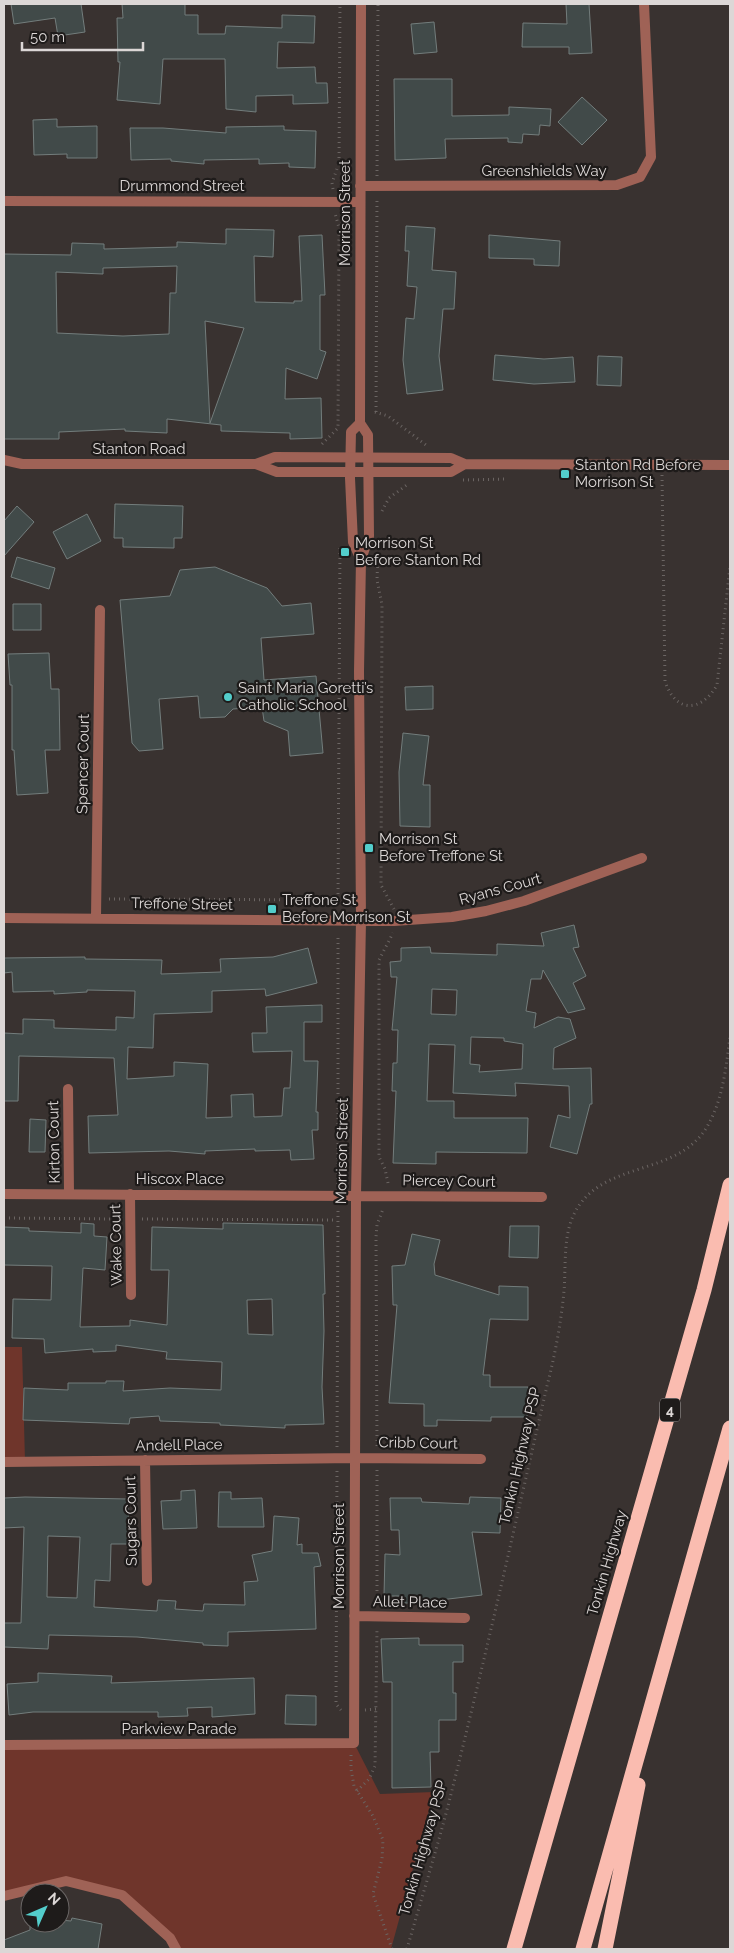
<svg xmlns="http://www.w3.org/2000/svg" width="734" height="1953" viewBox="0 0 734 1953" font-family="Raleway,sans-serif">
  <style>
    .green { fill: #6f352b }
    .building { fill: #414a49; stroke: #737d7c; fill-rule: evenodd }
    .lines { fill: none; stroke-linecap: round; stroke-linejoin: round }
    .path { stroke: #6b6563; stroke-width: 3; stroke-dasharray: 1 4; stroke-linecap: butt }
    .minor { stroke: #9f6256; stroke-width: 10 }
    .tertiary { stroke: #9f6256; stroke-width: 10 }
    .motorway { stroke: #fabcb0; stroke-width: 15 }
    .poi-dot { fill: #53cdcb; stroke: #1e1b1a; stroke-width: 2 }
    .labels { text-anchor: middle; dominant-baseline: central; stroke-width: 4.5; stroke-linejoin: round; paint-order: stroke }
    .shield { fill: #1e1b1a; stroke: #a39f9e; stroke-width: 1 }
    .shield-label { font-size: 14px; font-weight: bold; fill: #dcd7d6 }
    .street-label { font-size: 15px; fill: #dcd7d6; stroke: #1e1b1a }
    .poi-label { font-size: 15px; fill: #dcd7d6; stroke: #1e1b1a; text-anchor: start }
  </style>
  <rect width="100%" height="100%" fill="#393230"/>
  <path class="green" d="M4 1347H22L25 1461 4 1462Z
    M354 1743 380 1794 434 1792 391 1949H176L122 1895 66 1881 4 1896V1745Z"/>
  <path class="building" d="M11 4H81L85 32 58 36 55 18 14 24Z
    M122 4H185V15H198V34H225L226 26 282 28V15L315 16 314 43 278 42 277 68 315 67 316 83H327L328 103 293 104V95L256 96V112L226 109 225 59H163L160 104 117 100 120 62H118L117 18H123Z
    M566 4H589L592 53 569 54V47H522L523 23 567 24Z
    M434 22 437 52 414 54 411 24Z
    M394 79H452V116L509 115V107L551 109 550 126 540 125 539 135 523 134 522 143 508 142V138L445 139 446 158 395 160Z
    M582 97 607 120 582 145 558 122Z
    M57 119V127L97 126V158H67V154L34 155 33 120Z
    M284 126V130L316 131 315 168 289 167V163L259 164V159L204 160V164L171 161V159L131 160 130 128H163L226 133V127Z
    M406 226 435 228 432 270 456 272 454 309H443L439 356 443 390 407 394 403 360 406 318 414 319 417 287 407 286 409 251H405Z
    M226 229 274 230 273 257 254 256 255 302 294 303V301H302L299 236 322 235 325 295H320V350L326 352 317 379 286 368 285 399 321 398 322 438 290 439V433L221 431V425L167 419V433L125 431V429L59 432V439H4V254L71 255 72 243 104 244V249L177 247V242L226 244ZM177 266 176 293H170L169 334 123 336 57 333 56 272 103 274V268ZM205 321 244 328 210 423Z
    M489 235 560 241 559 266 534 265V259L489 258Z
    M495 355 544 359 573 357 575 382 534 384 493 380Z
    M598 356 622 357 621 386 597 385Z
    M115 504 183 506 182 538H174V548L123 547V538H114Z
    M17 506 34 522 4 556V521Z
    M87 514 101 541 67 559 53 532Z
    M17 557 55 568 49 589 11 577Z
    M215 567 267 588 282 606 311 603 314 634 261 638 264 680 316 676 323 753 290 756 288 731 264 721 262 707 233 709 225 717 200 718 198 696 159 699 163 749 139 751 132 743 120 600 170 596 180 570Z
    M13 604H41V630H13Z
    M49 653 51 689H59L60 750H45L48 793 17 795 14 750H12V685H10L8 654Z
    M433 686V709L406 710 405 687Z
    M403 733 429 736 423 785H430V827L400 826 399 772Z
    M574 925 579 947 573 948 586 976 573 983 585 1009 568 1013 543 970 541 979H531L526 1011 536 1013 534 1028 558 1017 570 1019 576 1038 554 1048 553 1069 591 1068 592 1104H590L577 1154 550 1147 558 1115 570 1118 569 1086 515 1083 516 1096 453 1093 455 1045 429 1044 427 1101H454V1118H528L527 1153 436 1152V1164L393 1163 396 1091H392L393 1063H397L398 1030H392L397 977H391L390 962 401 961V948L430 947 431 953 497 955V944L544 946 541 933ZM432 989 457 990 456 1015 431 1014ZM471 1037 504 1038V1041L523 1044 522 1069 479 1072 480 1065 470 1064Z
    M308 948 317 983 266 996 265 989 212 991V1012L154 1014 153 1048 128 1047 127 1079 174 1076V1062L208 1064 206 1118 232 1117 231 1095 253 1094 254 1117 282 1116 284 1088H290L292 1051 253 1052 252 1033H267L266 1007 322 1005V1022H304V1061H318L316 1112H318V1130H312L314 1159 291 1160 290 1150 255 1151V1149L205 1151V1154L169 1151 89 1153 88 1116 118 1115 114 1058 19 1056 18 1101H4V1033L23 1034V1019L54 1020V1028L116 1030V1017L134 1018 135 991 87 990V992L54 994V991L13 992 12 972 4 973V958L85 957V959L162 960 161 974 221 972 220 959 273 957Z
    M30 1119 46 1120 45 1152H29Z
    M81 1223 94 1224V1236L107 1237 105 1270 83 1268 80 1327 130 1326V1320L167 1325 169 1270H151L152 1227 223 1229V1223L323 1225 325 1294H323L324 1331 322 1387 324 1424 285 1425V1428L220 1425V1423L160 1421 159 1416 130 1418 129 1424 23 1420 24 1388 68 1390V1383H106V1381H124L123 1391 170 1388 221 1390 222 1362 166 1359 167 1352 116 1345V1351L93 1352V1349L45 1353 44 1339 12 1338 13 1299 51 1300 52 1266 4 1265V1227L29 1228V1231L81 1233ZM272 1299 273 1335 248 1334 247 1300Z
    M510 1226H539L538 1258 509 1257Z
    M412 1234 440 1240 434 1264 435 1275 499 1295V1286L528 1287V1320L490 1319 483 1375H490V1387H528L527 1417H491V1421L437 1420V1426H424V1404L389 1403 397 1305H393L392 1266 405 1265Z
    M195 1490 197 1528 163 1529 161 1501 181 1500V1491Z
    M219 1492H231V1499L262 1498 264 1527H218Z
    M25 1497 128 1499 129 1544H111L110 1581 95 1580 94 1607 157 1611 158 1600 176 1601 175 1609 203 1611 204 1604 245 1605 244 1582 258 1581 252 1555 272 1551 274 1516 299 1518 297 1545 302 1544V1553H318L321 1566 314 1567 316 1629 228 1632V1646L203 1645V1643L137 1637 49 1635 48 1649 4 1647V1623H21L24 1527 4 1528V1498ZM48 1536 80 1537 77 1598 47 1597Z
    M470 1497 501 1498 500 1533 472 1532 482 1595 415 1603H402V1596H384L385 1554 400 1555 399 1530H391L390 1498H421L422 1502 469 1504Z
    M419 1638V1645H463V1662H453V1693H456V1720H439V1752H430L431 1787 392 1788V1682H383L381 1639Z
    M38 1673 112 1676 111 1683 254 1678 255 1714 212 1717V1707L187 1708 188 1716 158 1717V1712H33L9 1715 7 1684 38 1682Z
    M286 1695 316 1696V1725L285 1724Z
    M72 1918 102 1924 98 1949H4V1940L30 1930V1923H60V1920L71 1921Z"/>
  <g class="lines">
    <path class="path" d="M339 163 340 4
      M377 176 378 4
      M333 189 332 183 339 163 348 165
      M375 412 388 416 426 445
      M376 412 377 197
      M322 444 338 428 339 228 335 213
      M662 475 665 681C675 713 701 713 717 685L730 566
      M463 480 507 479
      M382 511 389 498 408 484
      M378 552 377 580 382 605 381 885 394 909
      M109 899 338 900 340 544
      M388 1183 385 1169 379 1157V960L393 933
      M338 1184V938
      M4 1218 118 1219
      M142 1219 337 1220
      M377 1446 376 1237 377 1225 383 1209
      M337 1447 338 1208
      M377 1470V1604
      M337 1471 336 1704 341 1710
      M365 1710 377 1709
      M351 1755V1769L354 1786 373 1816 383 1840 382 1859 373 1894 392 1949
      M357 1791 369 1779 375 1766 377 1628
      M407 1949C421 1900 436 1852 449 1802 484 1664 515 1525 547 1386 555 1355 561 1323 564 1291 566 1267 563 1239 573 1216 600 1158 678 1179 708 1125 723 1099 726 1067 730 1037"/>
    <path class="minor" d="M360 186 617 185 640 177 651 157 644 4
      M4 201 360 202
      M360 423 351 432 350 478 353 542 361 560
      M4 918 394 921 452 917 486 911 524 901 642 858
      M96 918 100 610
      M68 1089 69 1194
      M4 1194 542 1197
      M130 1194 131 1295
      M145 1460 147 1581
      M4 1462 355 1458 481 1459
      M354 1616 465 1618
      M4 1745 354 1743 356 1195 361 920 359 671 361 560 369 536 368 435 360 423 361 4
      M4 1896 66 1881 122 1895 170 1938 176 1949"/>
    <path class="tertiary" d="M4 460 22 464H256L275 457 451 458 465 464 730 465
      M256 464 277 472H451L465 464"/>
    <path class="motorway" d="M514 1949 704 1290 730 1185
      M583 1949 730 1428
      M605 1949 638 1785"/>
  </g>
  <g class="poi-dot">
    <rect x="560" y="469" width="10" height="10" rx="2.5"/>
    <rect x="340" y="547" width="10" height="10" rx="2.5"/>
    <circle cx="228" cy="697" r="5"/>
    <rect x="364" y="843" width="10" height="10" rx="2.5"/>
    <rect x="267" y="904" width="10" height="10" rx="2.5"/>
  </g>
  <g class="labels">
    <rect class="shield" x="660" y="1398.5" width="20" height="23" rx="4"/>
    <g class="shield-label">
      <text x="670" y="1410">4</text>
    </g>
    <g class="street-label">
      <text x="544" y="171">Greenshields Way</text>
      <text x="182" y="186">Drummond Street</text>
      <text transform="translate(345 213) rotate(-90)">Morrison Street</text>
      <text x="139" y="449">Stanton Road</text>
      <text transform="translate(83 764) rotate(-89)">Spencer Court</text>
      <text transform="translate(500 889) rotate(-15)">Ryans Court</text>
      <text transform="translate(182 904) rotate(1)">Treffone Street</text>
      <text transform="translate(54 1142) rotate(-91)">Kirton Court</text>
      <text transform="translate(342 1151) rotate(-89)">Morrison Street</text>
      <text x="180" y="1179">Hiscox Place</text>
      <text transform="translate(449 1181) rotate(1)">Piercey Court</text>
      <text transform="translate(116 1245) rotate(-91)">Wake Court</text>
      <text transform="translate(418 1443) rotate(1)">Cribb Court</text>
      <text transform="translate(179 1445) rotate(-1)">Andell Place</text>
      <text transform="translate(520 1456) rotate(-77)">Tonkin Highway PSP</text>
      <text transform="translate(131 1521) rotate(-91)">Sugars Court</text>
      <text transform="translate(339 1556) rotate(-90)">Morrison Street</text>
      <text transform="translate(607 1563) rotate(-74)">Tonkin Highway</text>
      <text transform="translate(410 1602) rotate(1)">Allet Place</text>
      <text x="179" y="1729">Parkview Parade</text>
      <text transform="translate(423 1848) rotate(-74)">Tonkin Highway PSP</text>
    </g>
    <g class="poi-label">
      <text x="575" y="465">Stanton Rd Before<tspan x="575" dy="17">Morrison St</tspan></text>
      <text x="355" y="543">Morrison St<tspan x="355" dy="17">Before Stanton Rd</tspan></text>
      <text x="238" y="688">Saint Maria Goretti’s<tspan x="238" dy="17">Catholic School</tspan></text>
      <text x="379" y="839">Morrison St<tspan x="379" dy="17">Before Treffone St</tspan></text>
      <text x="282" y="900">Treffone St<tspan x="282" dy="17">Before Morrison St</tspan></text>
    </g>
  </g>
  <rect width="734" height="1953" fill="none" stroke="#dcd7d6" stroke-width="10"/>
  <g transform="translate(45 1908) rotate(45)"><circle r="24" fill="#1e1b1a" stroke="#6a6665"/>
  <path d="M0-4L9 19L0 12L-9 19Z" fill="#53cdcb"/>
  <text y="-8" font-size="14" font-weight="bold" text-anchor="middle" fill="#dcd7d6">N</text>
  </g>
  <path d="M22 42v8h121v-8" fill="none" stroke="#dcd7d6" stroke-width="2.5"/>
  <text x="30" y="42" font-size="15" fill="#dcd7d6" stroke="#1e1b1a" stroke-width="4" paint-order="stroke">50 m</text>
</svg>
